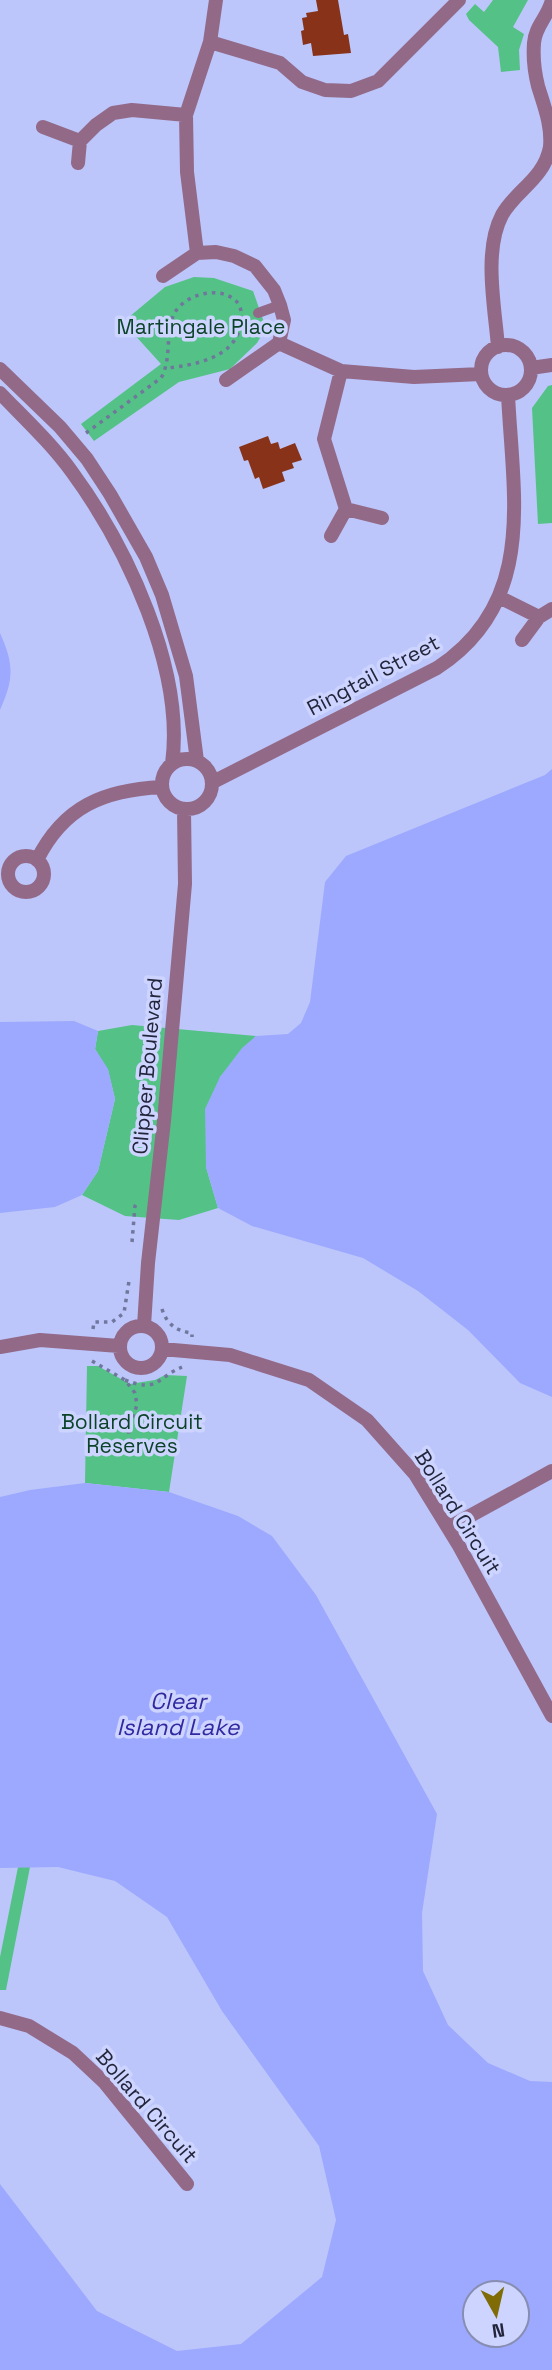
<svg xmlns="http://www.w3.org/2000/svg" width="552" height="2370" viewBox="0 0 552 2370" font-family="'Space Grotesk',sans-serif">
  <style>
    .green { fill: #54c286 }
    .water { fill: #9ca9fe; fill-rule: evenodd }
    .building { fill: #873219 }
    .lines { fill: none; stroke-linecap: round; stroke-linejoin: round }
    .path { stroke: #70779c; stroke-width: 3.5; stroke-dasharray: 3.5 5; stroke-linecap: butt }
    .service { stroke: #936988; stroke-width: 10 }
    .minor { stroke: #936988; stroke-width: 14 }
    .labels { text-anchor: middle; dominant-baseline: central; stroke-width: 7; stroke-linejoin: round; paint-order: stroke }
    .park-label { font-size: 21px; fill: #0c4328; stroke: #ccd4ff }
    .street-label { font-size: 21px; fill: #23263b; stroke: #ccd4ff }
    .water-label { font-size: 23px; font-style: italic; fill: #3228a0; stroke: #ccd4ff }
  </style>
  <rect width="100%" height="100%" fill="#bcc6fb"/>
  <path class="green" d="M493 0H528L513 27 524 34 519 50 520 70 501 72 498 47 469 20 466 14 475 4 484 12Z
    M194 277 214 278 253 291 266 328 257 343 230 369 179 382 94 441 81 424 161 364 123 322 165 287Z
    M552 385V523L538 524 532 408 548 386Z
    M132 1025 256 1036 220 1077 206 1167 218 1208 179 1220 125 1216 82 1195 98 1171 115 1099 108 1070 95 1049 98 1031Z
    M87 1366H98L130 1384 155 1380 165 1375 187 1376 169 1492 85 1483Z
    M18 1867H30L6 1990H0V1957Z"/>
  <path class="water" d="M0 633C14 664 14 679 0 710Z
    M552 769V1397L520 1383 468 1330 418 1291 363 1258 252 1226 218 1208 206 1167 205 1109 220 1077 242 1048 256 1036 288 1034 301 1023 310 1002 325 882 346 856 545 775Z
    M74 1021 98 1031 95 1049 108 1069 115 1099 98 1171 82 1195 55 1207 0 1213V1022Z
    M85 1483 169 1492 238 1516 272 1536 316 1595 437 1814 422 1913 423 1971 448 2025 488 2063 530 2081 552 2082V2370H0V2184L97 2311 177 2351 241 2344 322 2277 336 2220 319 2146 222 2011 167 1917 115 1881 58 1867 0 1868V1497L30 1490ZM475 2293H517V2335H475Z"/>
  <path class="building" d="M316 0H338L344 35 348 34 351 53 313 56 311 43 303 45 301 31 304 30 302 18 307 17 306 13 318 11Z
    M268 436 271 444 278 442 280 449 295 443 302 460 292 463 294 468 282 472 285 481 263 489 259 477 255 479 248 460 244 461 239 447Z"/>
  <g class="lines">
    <path class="path" d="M86 433 161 378C174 356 162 323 180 306 193 293 220 287 235 300 241 305 242 313 241 320 239 357 196 365 167 368
      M132 1242 135 1206 138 1201
      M162 1309C167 1325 177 1331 192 1333V1337
      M93 1329 94 1322H112L124 1313 129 1281
      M92 1361 125 1380 135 1393 137 1405 128 1429 134 1455
      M125 1380C159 1393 156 1378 182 1367"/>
    <path class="service" d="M258 313 280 305"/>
    <path class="minor" d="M210 42 280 63 302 82 325 90 351 91 378 81 459 0
      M43 127 80 141
      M78 163 80 141 96 125 113 113 132 110 186 115
      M197 253 187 172 186 115 210 42 216 0
      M163 276 197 253 216 252 234 256 255 266 274 290 280 305 284 320 279 343 226 380
      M279 343 341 371 414 377 481 374
      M481 370a25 25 0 1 1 50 0a25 25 0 1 1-50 0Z
      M498 347C495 308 483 251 502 215 516 190 544 179 550 147 552 125 544 106 538 86 535 74 533 56 534 43 535 26 548 17 552 0
      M531 368 552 365
      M0 369 60 427 87 459 110 494 146 557 162 595 186 676 197 761
      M0 393C25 419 51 443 72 472 127 547 185 670 172 764
      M346 509 382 518
      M331 536 346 509 324 439 341 371
      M499 597 539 617 552 609
      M522 640 539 617
      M162 784a25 25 0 1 1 50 0a25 25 0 1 1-50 0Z
      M213 782 437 668C537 603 513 497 508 395
      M8 874a18 18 0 1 1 36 0a18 18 0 1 1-36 0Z
      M37 860C64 806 104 790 162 787
      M120 1347a21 21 0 1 1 42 0a21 21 0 1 1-42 0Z
      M144 1326 148 1263 164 1121 185 884 184 809
      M0 1347 40 1340 119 1346
      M162 1349 230 1355 309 1380 367 1420 415 1474 458 1544 552 1716
      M448 1528 552 1471
      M0 2018 29 2026 73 2053 105 2083 187 2184"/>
  </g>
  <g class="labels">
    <g class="park-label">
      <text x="201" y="326">Martingale Place</text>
      <text x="132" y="1421">Bollard Circuit<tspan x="132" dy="24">Reserves</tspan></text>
    </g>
    <g class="street-label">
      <text transform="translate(373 675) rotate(-28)">Ringtail Street</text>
      <text transform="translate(147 1066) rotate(-85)">Clipper Boulevard</text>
      <text transform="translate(458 1512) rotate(58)">Bollard Circuit</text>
      <text transform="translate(147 2106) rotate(49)">Bollard Circuit</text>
    </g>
    <g class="water-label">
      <text x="178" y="1701">Clear<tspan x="178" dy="26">Island Lake</tspan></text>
    </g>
  </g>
  <g transform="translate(496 2314) rotate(172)"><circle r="33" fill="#ccd4ff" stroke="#888eb1" stroke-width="2"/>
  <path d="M0-5L12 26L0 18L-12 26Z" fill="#7f6c06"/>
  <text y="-10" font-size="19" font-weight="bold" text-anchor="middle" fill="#23263b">N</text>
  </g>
</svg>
